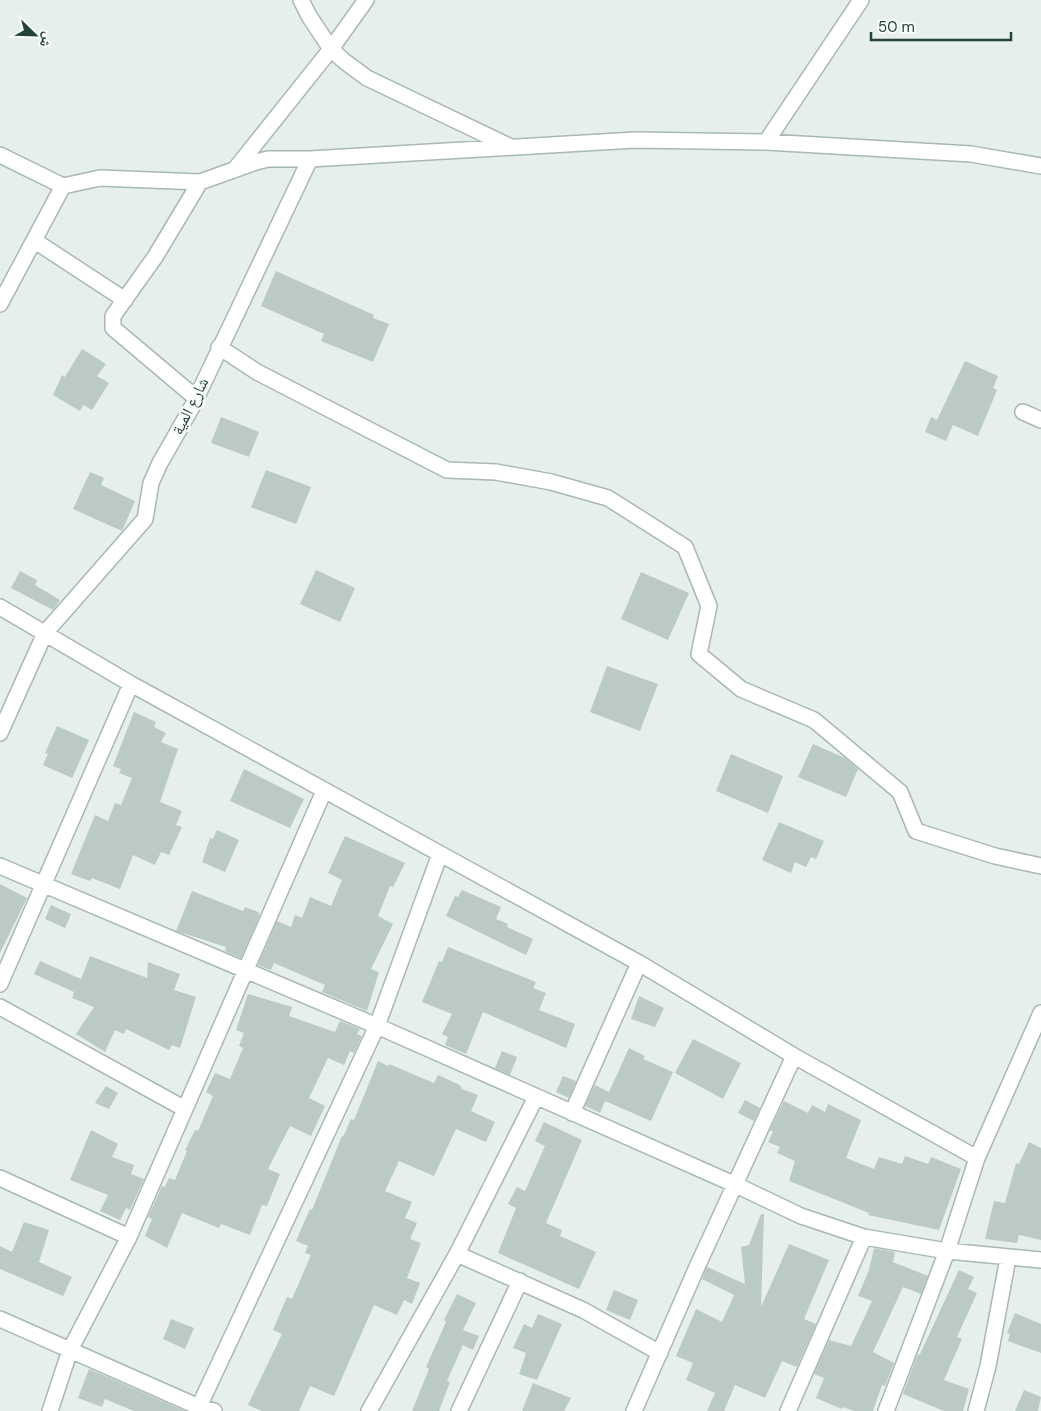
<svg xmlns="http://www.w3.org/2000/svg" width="1041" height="1411" viewBox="0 0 1041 1411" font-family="'DM Sans','Noto Naskh Arabic',sans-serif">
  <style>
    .building { fill: #bbcac4 }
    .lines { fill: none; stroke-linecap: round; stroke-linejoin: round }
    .minor-casing { stroke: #a8b8b2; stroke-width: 18 }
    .minor { stroke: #fff; stroke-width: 15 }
    .labels { text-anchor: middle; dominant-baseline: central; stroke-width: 5; stroke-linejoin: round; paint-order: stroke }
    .street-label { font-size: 16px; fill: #24423a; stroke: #f7fbf9 }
  </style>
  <rect width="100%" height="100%" fill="#e6efeb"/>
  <path class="building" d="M276 271 374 315 373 318 389 324 373 362 321 341 324 334 261 306Z
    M82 349 106 364 97 376 109 383 92 410 83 405 80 411 53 395 62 375 65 377Z
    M965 361 998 376 993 388 997 390 978 436 953 425 946 441 925 432 931 417 937 420Z
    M221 417 259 432 249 457 211 443Z
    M266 470 311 487 296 524 251 507Z
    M90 472 104 478 101 485 135 501 122 531 73 509Z
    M316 570 355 588 340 622 300 604Z
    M20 571 37 580 35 585 60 600 53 610 11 588Z
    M641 572 689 593 668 640 621 619Z
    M607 666 658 684 640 731 590 712Z
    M134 712 156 722 154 727 166 733 161 742 178 749 160 802 182 811 176 825 182 827 169 855 161 852 155 865 133 855 120 889 92 878 90 881 71 874 95 815 108 821 115 803 121 805 132 778 119 773 121 769 113 766Z
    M57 726 89 740 72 778 43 765 48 754 45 753Z
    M813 744 845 758 858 769 846 797 798 777Z
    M731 754 783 776 768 813 716 791Z
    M244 769 304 799 290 828 230 801Z
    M779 822 824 841 816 859 811 857 806 867 795 862 791 873 762 860Z
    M217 830 239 840 225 872 202 862 210 838 213 839Z
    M345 836 405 863 393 887 390 886 378 916 393 924 371 969 379 972 367 1011 322 992 325 985 311 979 274 963 271 970 258 965 277 921 291 927 295 915 302 918 310 897 331 906 342 880 328 873Z
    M0 884 27 898 0 953Z
    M462 890 501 907 496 919 508 924 507 927 533 939 526 955 446 916 455 896 458 897Z
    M192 891 243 911 245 907 258 912 260 915 241 958 225 951 226 947 176 931Z
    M51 905 71 914 65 928 45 919Z
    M448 947 536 982 533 988 546 993 539 1010 575 1024 566 1048 483 1012 466 1054 445 1045 448 1037 442 1034 452 1014 422 1002 439 961 442 962Z
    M90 956 147 978 148 962 180 974 174 990 196 997 180 1048 172 1045 169 1050 126 1029 124 1034 115 1030 105 1052 76 1034 94 1007 72 998 74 992 34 974 40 961 81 979Z
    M248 994 292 1007 289 1016 335 1032 340 1021 360 1029 357 1034 362 1036 354 1053 350 1051 344 1065 328 1058 309 1098 325 1106 311 1136 290 1126 268 1169 280 1174 267 1206 262 1205 250 1235 221 1224 219 1228 182 1213 167 1248 145 1236 152 1219 148 1217 162 1186 165 1187 169 1178 175 1180 187 1151 185 1150 195 1130 198 1131 213 1096 206 1092 215 1073 230 1079 243 1048 239 1046 244 1033 236 1030Z
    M639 996 664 1008 655 1027 631 1019Z
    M693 1039 741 1063 723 1099 675 1073Z
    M629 1048 645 1056 643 1059 673 1072 651 1121 605 1101 600 1113 585 1106 595 1085 609 1092Z
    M502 1051 517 1057 510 1075 495 1068Z
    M378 1061 388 1066 389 1064 434 1083 438 1075 460 1085 462 1089 478 1095 471 1111 495 1122 486 1142 456 1129 434 1176 399 1161 385 1191 412 1202 405 1218 417 1223 410 1239 421 1243 407 1278 420 1283 412 1304 404 1300 397 1315 374 1305 334 1396 310 1386 299 1411H262L248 1405 282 1334 273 1330 287 1297 292 1299 311 1255 305 1253 308 1246 296 1241 310 1209 312 1210 342 1136 343 1137 351 1119 354 1120Z
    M563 1076 576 1081 569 1098 556 1092Z
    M106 1086 118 1093 109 1109 95 1103Z
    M745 1100 760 1108 754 1121 738 1113Z
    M784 1101 808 1113 812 1105 825 1112 828 1104 861 1120 846 1158 874 1169 879 1157 902 1164 905 1156 928 1164 931 1157 961 1169 939 1230 868 1215 869 1213 789 1181 795 1161 777 1153 780 1147 768 1142 773 1132 770 1130Z
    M544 1122 582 1140 546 1223 562 1230 560 1236 596 1252 579 1289 498 1253 516 1208 508 1204 517 1187 525 1191 545 1146 535 1141Z
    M91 1130 118 1144 112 1157 134 1165 131 1174 144 1179 130 1210 126 1208 120 1220 100 1211 108 1195 70 1180Z
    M1029 1142 1041 1148V1240L1019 1235 1017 1243 985 1239 994 1201 1005 1203 1016 1163 1019 1164Z
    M761 1214H764L761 1307 789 1244 829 1260 804 1319 816 1324 797 1367 782 1361 765 1398 735 1385 724 1411H707L715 1393 686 1380 693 1363 676 1356 696 1309 722 1322 734 1295 702 1279 707 1267 745 1284 741 1247 749 1245Z
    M24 1222 49 1230 39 1262 72 1277 63 1296 0 1269V1246L12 1252Z
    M874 1248 895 1252 893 1262 928 1276 921 1294 903 1287 873 1352 894 1363 885 1386 882 1385 873 1411H854L843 1407 842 1409 816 1398 824 1378 814 1374 829 1340 851 1346 872 1301 858 1296 869 1270Z
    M959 1270 974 1277 968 1289 977 1293 957 1337 962 1339 944 1380 969 1389 963 1411H944L903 1394 917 1356 920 1354Z
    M614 1290 638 1300 630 1320 606 1310Z
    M457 1294 476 1303 463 1330 479 1336 473 1350 463 1345 447 1381 450 1382 439 1411H412L429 1369 426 1367 446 1322 444 1320Z
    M1015 1313 1041 1324V1353L1008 1341 1010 1334 1007 1333Z
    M538 1314 562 1324 537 1380 519 1374 526 1353 513 1348 524 1324 532 1328Z
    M171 1319 194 1328 185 1349 163 1339Z
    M89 1369 112 1379 185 1411H134L105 1399 102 1407 78 1398Z
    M533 1383 571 1398 564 1411H522Z
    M1024 1390 1041 1397 1038 1411H1015Z"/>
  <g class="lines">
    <defs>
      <path id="minor" d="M301 0 309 16 331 49 344 61 367 78 509 146
        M766 142 861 0
        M0 155 63 186 100 178 200 182 256 162 268 159H310L635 140 766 142 971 154 1041 166
        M236 168 331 49 366 0
        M35 241 125 300
        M0 304 63 186
        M219 347 257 372 447 470 496 472 551 482 608 498 685 547 709 606 699 654 741 689 814 720 900 792 916 831 995 856 1041 866
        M196 398 113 328V316L155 257 200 182
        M1023 412 1041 420
        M0 607 131 684 639 963 794 1056 977 1158
        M0 733 45 633 145 519 151 483 160 463 193 405 310 159
        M0 866 377 1026 736 1185 801 1216 864 1237 947 1251 1041 1260
        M0 984 131 684
        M0 1007 185 1109
        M572 1113 639 963
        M0 1178 129 1237
        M457 1254 583 1310 660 1353
        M0 1319 199 1407 214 1411
        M50 1411 70 1350 129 1237 324 791
        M197 1411 377 1026 440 854
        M369 1411 457 1254 536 1097
        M459 1411 520 1281
        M634 1411 697 1267 794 1056
        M788 1411 864 1237
        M886 1411 947 1251 977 1158 1041 1013
        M976 1411 988 1366 1008 1258"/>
    </defs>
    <use href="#minor" class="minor-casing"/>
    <use href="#minor" class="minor"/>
  </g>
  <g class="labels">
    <g class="street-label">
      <text transform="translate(190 406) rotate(-63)">شارع المية</text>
    </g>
  </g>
  <g transform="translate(35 35) rotate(113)" stroke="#f7fbf9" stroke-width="4" paint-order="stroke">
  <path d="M0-4L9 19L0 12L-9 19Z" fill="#24423a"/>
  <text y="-8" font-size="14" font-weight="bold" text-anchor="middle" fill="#24423a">ش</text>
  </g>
  <path d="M871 32v8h140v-8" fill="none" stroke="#24423a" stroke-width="2.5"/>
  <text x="878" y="32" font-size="15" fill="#24423a" stroke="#f7fbf9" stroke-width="4" paint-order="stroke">50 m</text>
</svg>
